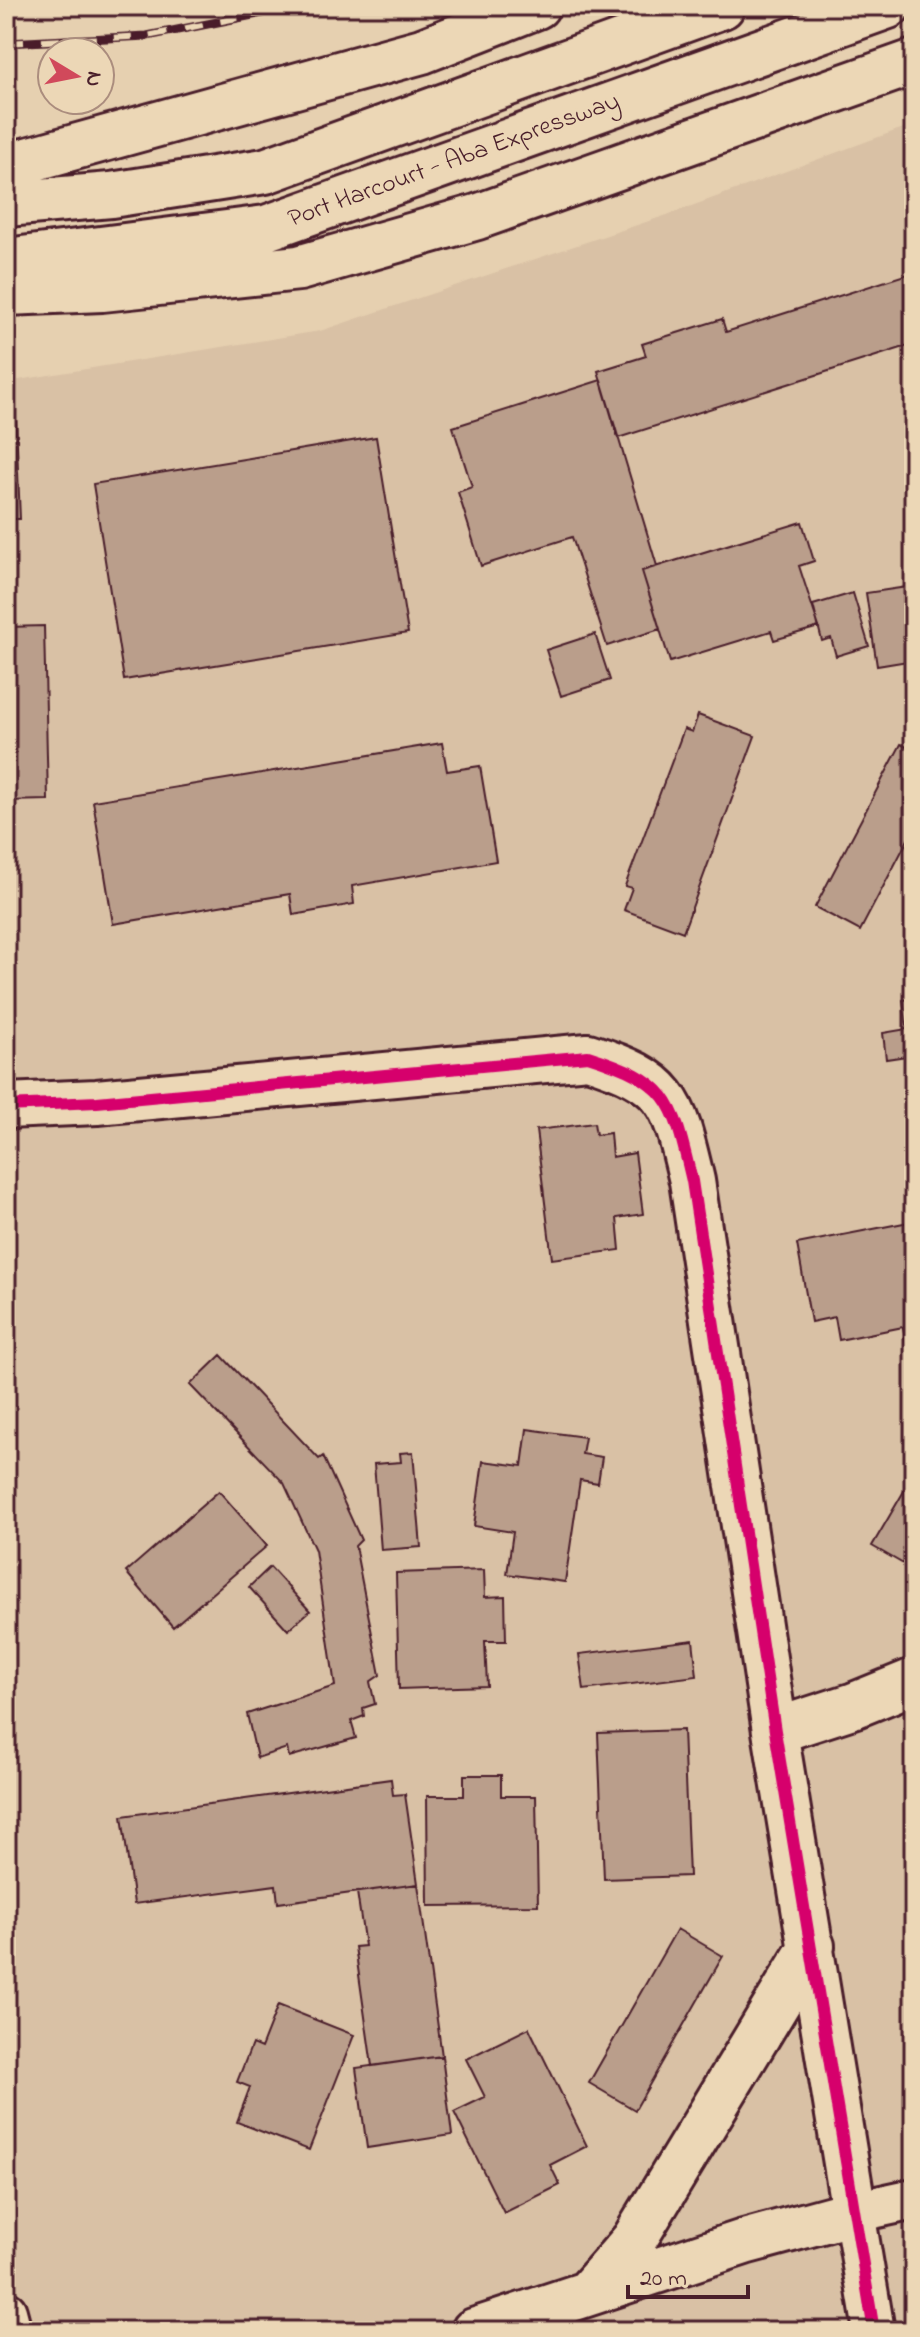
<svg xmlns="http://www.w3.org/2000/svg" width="920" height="2337" viewBox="0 0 920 2337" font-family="'Indie Flower',sans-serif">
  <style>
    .built { fill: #d9c1a5 }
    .building { fill: #ba9e8b; stroke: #4a1f2b; stroke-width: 2 }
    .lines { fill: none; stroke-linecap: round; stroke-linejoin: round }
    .street-casing { stroke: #4a1f2b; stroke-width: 46 }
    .secondary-casing { stroke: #4a1f2b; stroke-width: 50 }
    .highway-casing { stroke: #4a1f2b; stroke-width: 50 }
    .street { stroke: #ecd7b6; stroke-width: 40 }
    .secondary { stroke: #ecd7b6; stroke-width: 44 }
    .highway { stroke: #ecd7b6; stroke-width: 44 }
    .rail-casing { stroke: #4a1f2b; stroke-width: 9 }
    .rail { stroke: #ecd7b6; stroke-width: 6; stroke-dasharray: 18; stroke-linecap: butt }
    .cycleway-casing { stroke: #ecd7b6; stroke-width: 17 }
    .cycleway { stroke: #d6006c; stroke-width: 12 }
    .labels { text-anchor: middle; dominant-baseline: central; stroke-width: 6; stroke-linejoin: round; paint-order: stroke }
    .street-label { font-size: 26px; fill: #4a1f2b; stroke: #ecd7b6 }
  </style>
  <rect width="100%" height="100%" fill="#e6d0b0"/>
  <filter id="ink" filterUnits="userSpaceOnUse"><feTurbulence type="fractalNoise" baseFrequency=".0125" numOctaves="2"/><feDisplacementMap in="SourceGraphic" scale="16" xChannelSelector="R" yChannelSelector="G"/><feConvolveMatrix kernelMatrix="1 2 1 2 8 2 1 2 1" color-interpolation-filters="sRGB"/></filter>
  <g filter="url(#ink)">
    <path class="built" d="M914 124V2331H6V382L320 331 667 215Z"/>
    <path class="building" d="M914 272V344L618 438 598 371 646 356 642 344 722 319 726 332Z
      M601 380 657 566 642 571 660 629 607 646 572 537 481 566 458 492 472 487 453 427Z
      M6 422H16L20 519H6Z
      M376 437 408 633 124 680 93 484Z
      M802 522 814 561 799 566 819 627 774 640 771 631 670 662 642 571Z
      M914 586V660L877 666 866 593Z
      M853 593 869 646 836 656 831 638 822 641 813 605Z
      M44 626 48 800 6 801V627Z
      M595 634 610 680 561 696 546 650Z
      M698 715 755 736 683 932 624 910 632 888 625 886 684 729 692 732Z
      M442 743 447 771 480 766 496 861 352 886 354 904 293 915 290 894 113 924 93 801Z
      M901 744 914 751V828L860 931 815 907Z
      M914 998V1055L886 1059 883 1033 907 1029 903 1000Z
      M594 1123 596 1135 610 1133 612 1157 635 1153 643 1214 617 1218 620 1250 552 1259 536 1130Z
      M914 1221V1342L906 1344 903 1327 839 1340 835 1317 811 1322 797 1244Z
      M221 1355 319 1459 323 1456 361 1540 355 1546 380 1675 370 1682 375 1704 363 1708 364 1716 351 1721 356 1738 289 1757 287 1748 257 1758 247 1714 335 1686 315 1550 284 1483 190 1385Z
      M527 1429 585 1437 582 1454 602 1457 598 1483 580 1480 565 1582 507 1574 513 1532 474 1526 483 1461 522 1466Z
      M413 1452 421 1547 381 1550 374 1464 401 1462 400 1453Z
      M914 1474V1570L872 1546Z
      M219 1491 267 1546 173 1627 126 1572Z
      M270 1567 310 1611 288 1630 249 1587Z
      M484 1570 485 1597 505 1596 506 1641H485L487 1686 399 1689 396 1573Z
      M693 1640 697 1676 584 1690 579 1654Z
      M683 1730 689 1876 604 1879 598 1733Z
      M464 1775H501V1796H536L538 1905 428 1906 427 1796H464Z
      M391 1779 393 1795 405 1794 418 1884 278 1903 276 1885 134 1904 122 1816Z
      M418 1884 442 2056 372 2066 355 1947 365 1946 357 1892Z
      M677 1929 723 1956 635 2110 589 2083Z
      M278 2005 354 2035 309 2150 237 2122 250 2087 237 2082 252 2044 261 2048Z
      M529 2028 587 2146 550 2165 560 2185 504 2213 454 2112 485 2097 466 2059Z
      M442 2056 452 2135 367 2148 356 2068Z"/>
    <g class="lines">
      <defs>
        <path id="street" d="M6 2312 11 2331
          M874 2331 854 2212 914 2199"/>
        <path id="secondary" d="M6 1106 97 1102 588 1056C671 1082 673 1101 692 1181L775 1731 854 2212 744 2242 474 2331
          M775 1731 855 1705 914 1681
          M588 2293 634 2240 812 1946"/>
        <path id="highway" d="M6 166 422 51 537 6
          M6 204 111 195 265 171 722 6
          M6 261 266 228 888 6
          M6 293 102 289 299 268 477 217 914 62"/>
      </defs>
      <use href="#street" class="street-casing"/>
      <use href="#secondary" class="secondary-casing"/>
      <use href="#highway" class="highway-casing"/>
      <use href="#street" class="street"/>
      <use href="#secondary" class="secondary"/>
      <use href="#highway" class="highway"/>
      <defs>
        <path id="rail" d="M6 43 147 36 298 6"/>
      </defs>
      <use href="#rail" class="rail-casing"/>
      <use href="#rail" class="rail"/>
      <defs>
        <path id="cycleway" d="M6 1106 97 1102 588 1056C671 1082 673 1101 692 1181L775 1731 874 2331"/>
      </defs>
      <use href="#cycleway" class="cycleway-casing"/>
      <use href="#cycleway" class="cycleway"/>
    </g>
  </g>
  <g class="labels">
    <g class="street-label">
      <text transform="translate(454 161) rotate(-20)">Port Harcourt - Aba Expressway</text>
    </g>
  </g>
  <rect width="920" height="2337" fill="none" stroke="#ecd7b6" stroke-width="32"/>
  <rect x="16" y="16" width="888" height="2305" fill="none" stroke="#4a1f2b" stroke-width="3" filter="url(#ink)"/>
  <g transform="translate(76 76) rotate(100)"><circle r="38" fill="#ecd7b6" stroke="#ab8d7e" stroke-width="2"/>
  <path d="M0-6L14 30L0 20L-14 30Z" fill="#d1495b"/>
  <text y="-12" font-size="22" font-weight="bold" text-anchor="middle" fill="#4a1f2b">N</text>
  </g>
  <path d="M628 2285v12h120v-12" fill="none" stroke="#4a1f2b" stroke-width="4"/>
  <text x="640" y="2285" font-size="24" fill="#4a1f2b" stroke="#ecd7b6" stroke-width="6" paint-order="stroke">20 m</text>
</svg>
